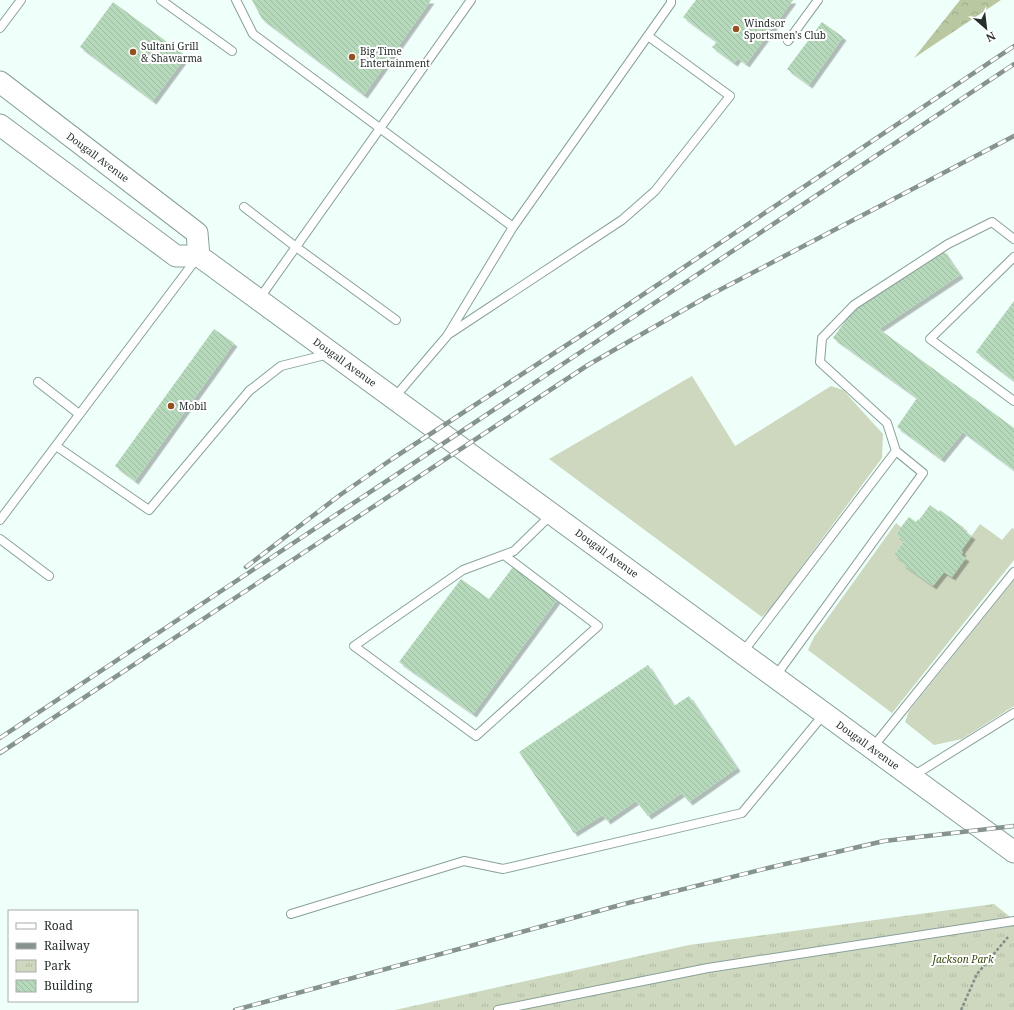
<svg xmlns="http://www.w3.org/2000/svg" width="1014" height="1010" viewBox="0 0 1014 1010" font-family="'Noto Serif',serif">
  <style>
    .grass { fill: #ced8bf }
    .forest { fill: url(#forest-crowns) }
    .park { fill: url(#park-tufts) }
    .building { fill: url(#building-back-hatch); filter: url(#shadow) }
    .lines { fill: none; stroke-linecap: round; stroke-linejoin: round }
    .service-casing { stroke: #89a199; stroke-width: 10 }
    .tertiary-casing { stroke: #89a199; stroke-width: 23 }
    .path { stroke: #818e89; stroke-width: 2.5; stroke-dasharray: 3 2; stroke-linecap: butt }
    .service { stroke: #fff; stroke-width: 8 }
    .tertiary { stroke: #fff; stroke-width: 21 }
    .rail-casing { stroke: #86938e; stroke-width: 4.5 }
    .rail { stroke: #fff; stroke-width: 3; stroke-dasharray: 9; stroke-linecap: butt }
    .poi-dot { fill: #92511e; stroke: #fff; stroke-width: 1.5 }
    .labels { text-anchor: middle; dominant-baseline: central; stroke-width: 4; stroke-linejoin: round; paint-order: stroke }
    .poi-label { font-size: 10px; fill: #252f2b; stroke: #fff; text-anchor: start }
    .street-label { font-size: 10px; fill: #252f2b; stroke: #fff }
    .park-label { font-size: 10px; font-style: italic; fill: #334505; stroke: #fff }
  </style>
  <defs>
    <pattern id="forest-crowns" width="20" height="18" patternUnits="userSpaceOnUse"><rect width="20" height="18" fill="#b9c8a1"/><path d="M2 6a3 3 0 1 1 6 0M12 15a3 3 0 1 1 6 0" fill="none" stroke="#9fac8b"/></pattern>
    <pattern id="park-tufts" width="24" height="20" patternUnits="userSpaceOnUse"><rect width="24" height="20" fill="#ced8bf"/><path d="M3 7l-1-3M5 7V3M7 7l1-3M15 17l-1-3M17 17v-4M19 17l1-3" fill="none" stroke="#b1baa4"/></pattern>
    <pattern id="building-back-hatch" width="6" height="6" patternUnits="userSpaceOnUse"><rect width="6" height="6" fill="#b5d9ba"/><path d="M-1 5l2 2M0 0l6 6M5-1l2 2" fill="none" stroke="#9cbba0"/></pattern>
    <filter id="shadow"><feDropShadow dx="3.5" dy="3.5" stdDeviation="0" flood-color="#0004"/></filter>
  </defs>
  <rect width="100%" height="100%" fill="#effff9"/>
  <path class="grass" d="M692 376 735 446 831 386 843 390 883 434 882 458 770 609 762 617 549 459Z
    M896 523 901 527 896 535 904 541 894 555 903 562 902 564 933 586 944 572 952 577 965 558 961 555 963 552 961 551 980 524 1002 540 1012 528 1014 529V560L892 713 808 650 814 637Z
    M1014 580V706L962 739 934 745 905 722 909 711Z"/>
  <path class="forest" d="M960 0H1001L914 58Z"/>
  <path class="park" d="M994 904 1014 920V1010H395L689 945Z"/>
  <path class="building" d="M252 0H431L364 95 262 19Z
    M696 0H793L746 64 738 58 734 63 712 47 717 42 683 17Z
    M113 2 186 56 153 101 80 47Z
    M822 22 843 37 809 85 787 69Z
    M943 250 960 275 879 329 1014 428V470L963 432 941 459 897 427 917 398 833 338 854 309Z
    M1014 301V381L976 352Z
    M214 329 234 343 135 481 115 466Z
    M930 505 939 512 940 510 964 528 963 530 972 536 961 551 963 552 961 555 966 558 952 577 944 572 933 586 902 564 903 562 894 555 904 541 896 535 901 527 909 517 916 522 918 519 919 520Z
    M513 567 557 600 473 714 399 662 461 579 489 599Z
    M648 665 674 706 689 696 737 768 689 802 682 793 648 816 636 801 607 821 603 815 574 833 519 752Z"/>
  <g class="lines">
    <defs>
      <path id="service" d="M161 0 232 51
        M236 0 253 34 513 227
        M0 28 21 0
        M788 41 818 0
        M244 207 296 247 396 320
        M1014 257 930 339 1014 401
        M259 299 471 0
        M449 334 622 220 655 191 730 96 648 36
        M38 382 79 414
        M394 398 447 336 513 227 671 3V0
        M56 446 149 510 249 391 281 366 329 354
        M0 520 197 258
        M0 539 49 576
        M504 555 598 626 476 736 354 646 463 570 514 551 552 514
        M743 652 896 451
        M775 677 923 473 896 451 887 423 820 362 822 338 854 305 948 244 992 222 1014 239
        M873 747 1014 572
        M913 776 1014 713
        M291 914 464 861 503 869 742 813 824 714
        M498 1010 708 968 1014 921"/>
      <path id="tertiary" d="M0 82 197 233 199 256
        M0 125 176 256H199L1014 852"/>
    </defs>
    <use href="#service" class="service-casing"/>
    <use href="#tertiary" class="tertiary-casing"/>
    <path class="path" d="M961 1010 977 974 1008 937"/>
    <use href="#service" class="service"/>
    <use href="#tertiary" class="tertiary"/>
    <defs>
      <path id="rail" d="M246 567 340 495 392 459 605 320 1014 46
        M0 738 1014 64
        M0 753 588 365 708 296 1014 136
        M235 1010 624 904 768 868 884 841 1014 826"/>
    </defs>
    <use href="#rail" class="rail-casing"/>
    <use href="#rail" class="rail"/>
  </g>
  <g class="poi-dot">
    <circle cx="736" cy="29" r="4"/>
    <circle cx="133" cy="52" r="4"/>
    <circle cx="352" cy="57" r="4"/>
    <circle cx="171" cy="406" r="4"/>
  </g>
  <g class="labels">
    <g class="poi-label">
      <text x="744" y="23">Windsor<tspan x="744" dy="12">Sportsmen's Club</tspan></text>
      <text x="141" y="46">Sultani Grill<tspan x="141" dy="12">&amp; Shawarma</tspan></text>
      <text x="360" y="51">Big Time<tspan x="360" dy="12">Entertainment</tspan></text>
      <text x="179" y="406">Mobil</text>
    </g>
    <g class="street-label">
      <text transform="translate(98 157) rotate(37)">Dougall Avenue</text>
      <text transform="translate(345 362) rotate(36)">Dougall Avenue</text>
      <text transform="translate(607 553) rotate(36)">Dougall Avenue</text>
      <text transform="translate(868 745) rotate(36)">Dougall Avenue</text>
    </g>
    <g class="park-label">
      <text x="963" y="959">Jackson Park</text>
    </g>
  </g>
  <rect x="8" y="910" width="130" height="92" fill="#ffffff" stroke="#a8acaa"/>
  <rect x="16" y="923" width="20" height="6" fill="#ffffff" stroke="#a8acaa"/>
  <text x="44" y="930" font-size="12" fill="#252f2b">Road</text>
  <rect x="16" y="943" width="20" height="6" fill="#86938e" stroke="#a8acaa"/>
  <text x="44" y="950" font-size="12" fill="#252f2b">Railway</text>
  <rect x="16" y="960" width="20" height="12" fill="url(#park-tufts)" stroke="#a8acaa"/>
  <text x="44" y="970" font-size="12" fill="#252f2b">Park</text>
  <rect x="16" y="980" width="20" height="12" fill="url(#building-back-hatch)" stroke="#a8acaa"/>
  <text x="44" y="990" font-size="12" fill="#252f2b">Building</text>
  <g transform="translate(986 28) rotate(152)" stroke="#ffffff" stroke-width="3" paint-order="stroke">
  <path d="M0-3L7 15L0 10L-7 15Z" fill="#252f2b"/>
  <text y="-6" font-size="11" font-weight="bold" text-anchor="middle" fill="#252f2b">N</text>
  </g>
</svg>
